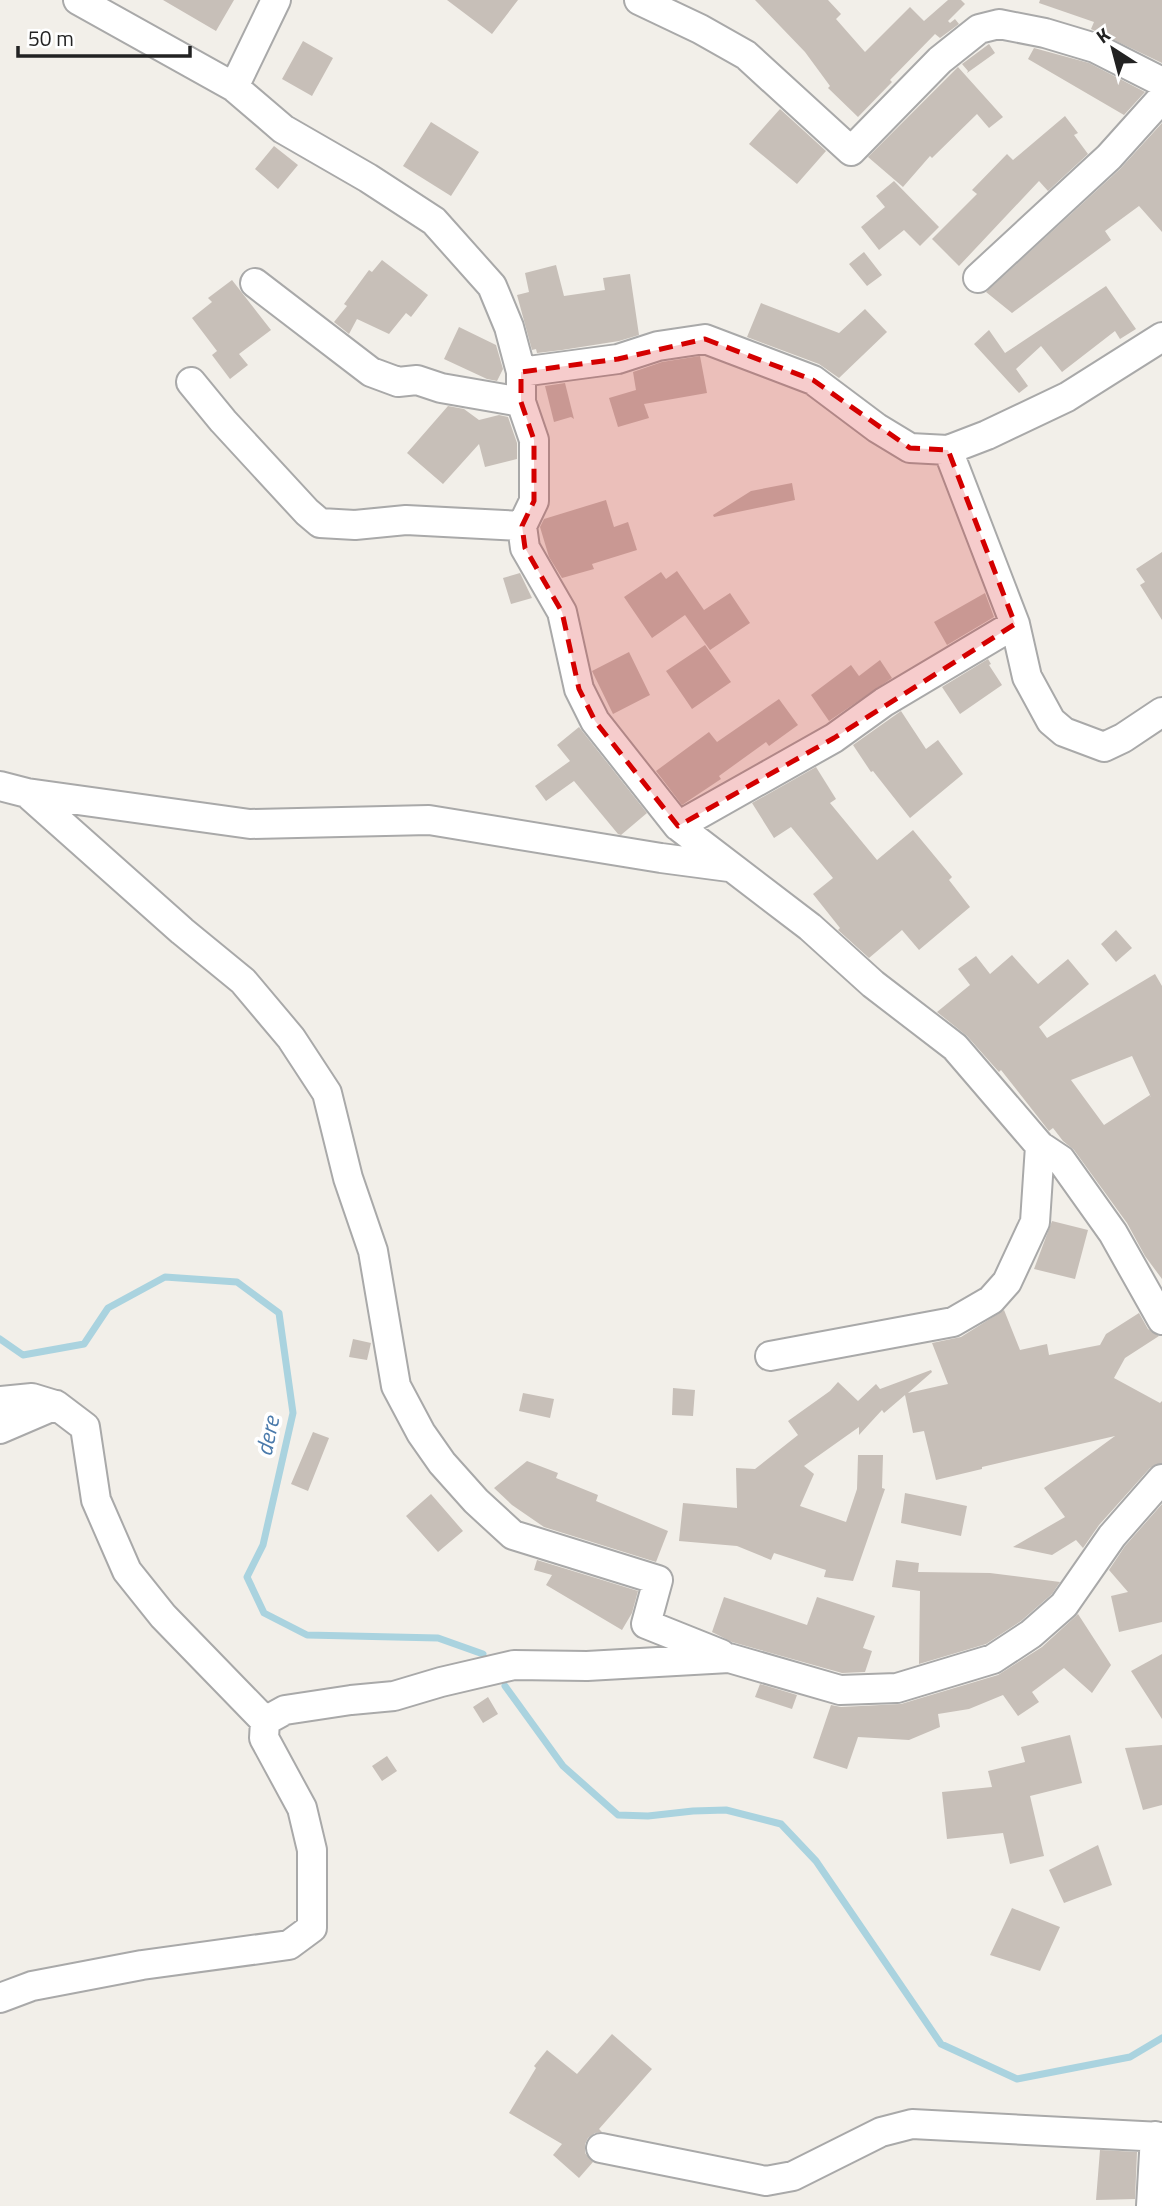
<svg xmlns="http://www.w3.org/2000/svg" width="1162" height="2206" viewBox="0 0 1162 2206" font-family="'Titillium Web',sans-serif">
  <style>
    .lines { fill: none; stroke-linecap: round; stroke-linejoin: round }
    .stream { stroke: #aad3df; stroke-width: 7 }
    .building { fill: #c7bfb8; fill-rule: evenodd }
    .street-casing { stroke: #a9a9a9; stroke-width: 32 }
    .street { stroke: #fff; stroke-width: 28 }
    .marked { fill: #d40000; fill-opacity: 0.2; stroke: #d40000; stroke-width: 5; stroke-dasharray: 14 9; stroke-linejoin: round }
    .labels { text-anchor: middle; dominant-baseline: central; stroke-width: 7; stroke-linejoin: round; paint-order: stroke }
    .water-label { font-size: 23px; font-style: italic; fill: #4a7aab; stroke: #fff }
  </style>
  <rect width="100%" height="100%" fill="#f2efe9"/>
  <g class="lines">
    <path class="stream" d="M0 1339 23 1355 84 1344 108 1308 165 1277 237 1282 279 1313 293 1413 263 1545 247 1577 264 1613 307 1635 438 1638 483 1654
      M505 1686 563 1766 618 1815 648 1816 693 1811 726 1810 781 1824 816 1861 941 2044 1017 2079 1130 2057 1162 2038"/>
  </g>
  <path class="building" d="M163 0H234L216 31Z
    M447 0H518L492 34Z
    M755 0H828L841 14 836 19 865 52 910 7 924 21 948 0H961L965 4 948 21 950 23 955 19 959 24 940 38 935 34 890 80 892 82 858 117 828 88 830 86 805 52Z
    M1040 0H1162V63L1091 29 1094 22 1039 3Z
    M303 41 333 58 312 96 282 79Z
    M989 44 995 53 967 73 968 71 962 64Z
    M1034 48 1089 63 1145 92 1124 115 1028 59Z
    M958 67 1003 117 989 128 977 114 932 158 930 156 903 187 868 157Z
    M780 109 826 151 797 184 749 144Z
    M1065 116 1078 133 1074 135 1088 154 1048 191 1039 181 959 266 932 239 977 194 972 190 1007 154 1013 160Z
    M431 122 479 152 451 196 403 166Z
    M1162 123V232L1139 206 1105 231 1111 240 1012 313 986 292 1120 169Z
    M274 146 298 165 278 189 255 169Z
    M894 181 939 227 920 246 904 230 879 250 861 227 885 207 876 196Z
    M864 252 882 275 867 286 849 264Z
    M382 260 428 295 411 317 406 313 389 334 357 319 349 334 334 322 347 306 344 304 369 270 372 272Z
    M556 265 564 296 605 290 603 278 630 274 639 335 619 341 562 350 537 353 536 349 532 350 517 295 529 292 525 273Z
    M232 280 271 330 239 354 248 365 230 379 212 355 217 351 192 318 212 302 208 298Z
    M1106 286 1136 329 1120 339 1115 331 1062 372 1041 346 1016 369 1028 386 1019 393 974 344 989 330 1005 353Z
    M761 303 839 333 865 309 887 332 839 378 819 364 747 337Z
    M459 327 496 345 503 369 497 381 487 379 444 359Z
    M700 356 707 393 644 404 649 418 618 427 609 398 636 390 633 372 662 362Z
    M565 383 574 419 571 417 554 422 545 386Z
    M448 406 464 409 479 420 499 415 508 417 517 443V459L485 467 479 444 443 484 407 453Z
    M792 483 795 500 714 517 713 515 751 491Z
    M606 500 614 527 628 522 637 550 592 564 594 569 562 578 549 557 540 527 544 519Z
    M1162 552V620L1140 585 1145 582 1136 569Z
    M677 571 704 610 730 593 750 623 710 650 685 615 652 638 624 597 661 572 666 579Z
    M520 573 532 598 511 604 503 578Z
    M985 593 994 617 947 645 934 622Z
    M705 645 731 682 692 709 666 671Z
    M629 652 650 695 613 714 592 671Z
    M988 659 991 664 989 665 1002 685 960 714 942 687Z
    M880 660 892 678 829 721 811 695 851 665 859 676Z
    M779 699 798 725 769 746 766 742 719 776 721 779 682 805 656 771 709 732 717 742Z
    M901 711 926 749 938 740 963 774 910 818 873 771 871 772 853 745Z
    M579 727 647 813 621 835 618 834 574 781 546 801 535 786 570 761 557 745Z
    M816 767 836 799 830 803 877 860 913 830 952 877 949 880 970 907 919 950 902 930 869 958 838 930 840 928 813 894 833 878 791 827 774 838 752 803Z
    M1116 930 1132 948 1116 962 1101 944Z
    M1012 955 1038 984 1068 959 1089 984 1039 1027 1047 1038 1155 974 1162 986V1279L1145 1256 1127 1223 1074 1150 1063 1141 1053 1128 1049 1131 1001 1070 999 1072 967 1036 937 1012 970 985 958 969 976 956 990 974ZM1132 1056 1151 1097 1150 1095 1104 1125 1071 1080Z
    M1052 1221 1088 1230 1075 1279 1034 1269Z
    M1004 1310 1020 1350 1047 1344 1049 1355 1100 1345 1106 1334 1139 1313 1148 1329 1159 1336 1125 1358 1114 1378 1160 1403 1162 1401V1463L1150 1468 1099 1525 1083 1548 1076 1540 1052 1555 1013 1547 1065 1517 1044 1488 1115 1436 982 1467V1469L936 1480 924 1431 913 1433 905 1395 884 1413 882 1410 859 1435V1427L804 1466 814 1474 800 1506 846 1522 857 1489 858 1455H883L882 1488 885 1489 853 1581 824 1577 826 1570 774 1553 771 1560 737 1546 679 1541 683 1503 737 1508 736 1468 755 1469 798 1435 788 1421 830 1391 838 1382 858 1401 876 1384 880 1389 931 1370 932 1372 908 1393 948 1384 932 1343 961 1337Z
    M353 1339 371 1343 367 1360 349 1357Z
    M673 1388 695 1390 693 1416 672 1415Z
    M523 1393 554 1399 550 1418 519 1411Z
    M313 1432 329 1438 308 1491 291 1484Z
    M527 1461 558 1473 556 1478 598 1495 596 1501 668 1531 656 1562 544 1527 512 1505 494 1488Z
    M905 1493 967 1506 961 1536 901 1523Z
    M431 1494 463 1531 438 1552 406 1516Z
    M1162 1504V1622L1119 1632 1111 1596 1128 1592 1109 1570 1125 1546Z
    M537 1560 638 1591 632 1613 622 1630 546 1585 552 1575 534 1570Z
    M896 1560 919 1563 918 1572 990 1573 1060 1582 1052 1594 1021 1621 986 1644 919 1664 920 1591 892 1587Z
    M724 1597 807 1625 817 1597 875 1616 863 1648 872 1651 865 1672 842 1673 732 1642 712 1632Z
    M1078 1614 1111 1665 1092 1693 1064 1668 1032 1692 1039 1702 1018 1716 1003 1695 969 1709 938 1714 940 1727 909 1740 858 1737 847 1769 813 1758 831 1705 841 1707 901 1704 998 1675 1042 1647Z
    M1162 1654V1719L1131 1671Z
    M760 1684 797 1695 792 1709 755 1697Z
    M488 1697 498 1714 483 1723 473 1707Z
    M1070 1735 1082 1783 1030 1796 1044 1856 1010 1864 1003 1833 947 1839 942 1792 992 1787 988 1771 1025 1762 1021 1747Z
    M1162 1745V1805L1143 1810 1125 1748Z
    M387 1756 397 1771 382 1781 372 1766Z
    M1098 1845 1112 1885 1064 1903 1049 1870Z
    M1012 1908 1060 1927 1040 1971 990 1955Z
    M612 2034 652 2069 599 2129 602 2132 595 2133 588 2138 585 2144V2153L593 2162 579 2178 553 2155 562 2144 509 2113 536 2068 534 2066 547 2050 577 2074Z
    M1100 2150 1137 2152 1135 2199 1096 2200Z"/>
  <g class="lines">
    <defs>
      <path id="street" d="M78 0 234 87 283 129 368 178 434 221 492 286 509 327 521 372V402L534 440V501L522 526 525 548 562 612 579 689 595 721 678 826 810 927 873 984 955 1047 1040 1146 1061 1160 1113 1233 1162 1320
        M639 0 700 29 746 55 851 151 940 60 979 29 999 24 1045 33 1095 48 1162 82
        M234 87 276 0
        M978 278 1109 157 1162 98
        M255 283 371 372 398 382 417 380 441 388 521 402
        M521 372 618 359 658 346 705 339 813 380 877 428 910 448 948 450 987 435 1067 397 1162 337
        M191 382 223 421 307 512 320 523 355 525 406 520 522 526
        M948 450 1015 624 1027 677 1051 721 1064 732 1104 747 1123 738 1162 712
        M0 786 27 793 250 824 429 820 661 858 729 867
        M27 793 182 931 243 981 291 1038 327 1093 348 1178 373 1251 396 1386 421 1433 442 1463 476 1501 513 1535 658 1580 646 1624 721 1654
        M678 826 834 738 884 702 1015 624
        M770 1356 953 1322 991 1300 1007 1282 1035 1222 1040 1146
        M0 1401 32 1398 55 1405
        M0 1429 56 1405 85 1427 96 1500 127 1571 163 1616 265 1721
        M0 1998 32 1986 142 1965 289 1945 312 1928V1850L302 1808 264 1738 265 1721 285 1710 351 1700 394 1696 441 1682 514 1665 587 1666 729 1658 840 1690 897 1688 993 1659 1031 1634 1064 1605 1112 1536 1162 1479
        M601 2148 766 2181 793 2176 881 2132 912 2124 1162 2137
        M1151 2206 1155 2136"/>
    </defs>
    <use href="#street" class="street-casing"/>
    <use href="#street" class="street"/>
  </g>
  <path class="marked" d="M705 339 813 380 910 448 948 450 1015 624 834 738 678 826 595 721 579 689 562 612 525 548 522 526 534 501V440L521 402V372L618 359Z"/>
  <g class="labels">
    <g class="water-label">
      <text transform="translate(267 1436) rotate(-78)">dere</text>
    </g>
  </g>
  <g transform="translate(1113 49) rotate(324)" stroke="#ffffff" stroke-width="5" paint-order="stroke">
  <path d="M0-5L12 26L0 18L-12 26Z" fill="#222222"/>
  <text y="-10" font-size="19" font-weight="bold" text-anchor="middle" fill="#222222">K</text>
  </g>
  <path d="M18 46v10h172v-10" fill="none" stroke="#222222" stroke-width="3.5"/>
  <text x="28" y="46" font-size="21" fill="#222222" stroke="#ffffff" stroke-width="5" paint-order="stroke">50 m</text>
</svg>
